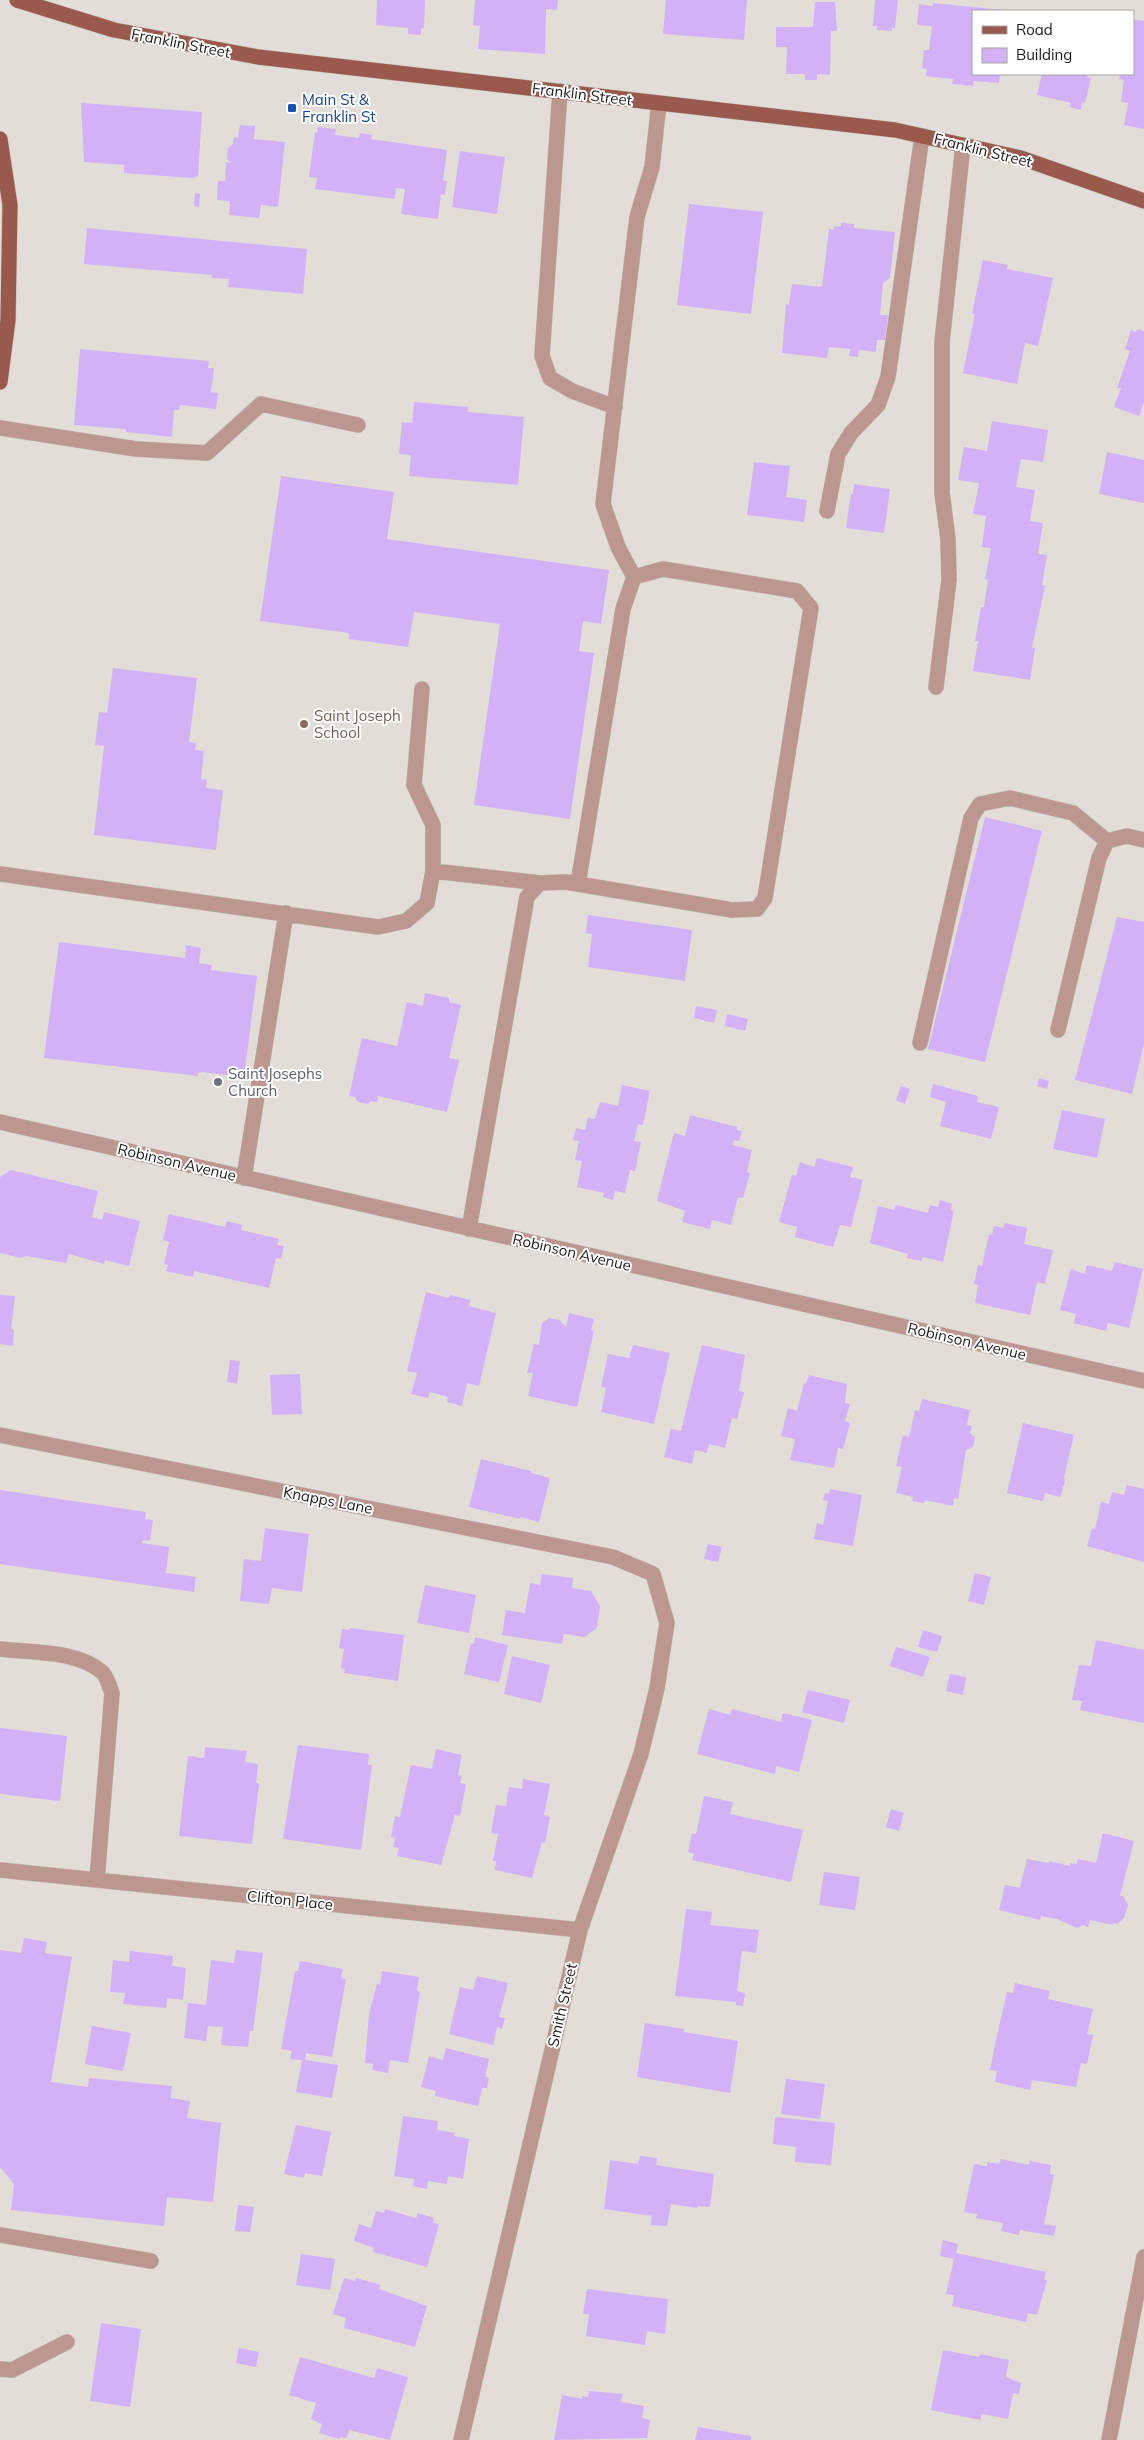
<svg xmlns="http://www.w3.org/2000/svg" width="1144" height="2440" viewBox="0 0 1144 2440" font-family="Mulish,sans-serif">
  <style>
    .building { fill: #d2b1f7 }
    .lines { fill: none; stroke-linecap: round; stroke-linejoin: round }
    .minor-casing { stroke: #bfbab4; stroke-width: 16 }
    .major-casing { stroke: #bfbab4; stroke-width: 16 }
    .minor { stroke: #bc978f; stroke-width: 15 }
    .major { stroke: #9a594d; stroke-width: 15 }
    .transit-dot { fill: #1a4fb4; stroke: #fff; stroke-width: 2 }
    .education-dot { fill: #8d6e63; stroke: #fff; stroke-width: 2 }
    .worship-dot { fill: #6b7280; stroke: #fff; stroke-width: 2 }
    .labels { text-anchor: middle; dominant-baseline: central; stroke-width: 4; stroke-linejoin: round; paint-order: stroke }
    .street-label { font-size: 15px; fill: #1d1b18; stroke: #fff }
    .transit-label { font-size: 15px; fill: #164399; stroke: #fff; text-anchor: start }
    .education-label { font-size: 15px; fill: #785e54; stroke: #fff; text-anchor: start }
    .worship-label { font-size: 15px; fill: #5b616d; stroke: #fff; text-anchor: start }
  </style>
  <rect width="100%" height="100%" fill="#e2ddd6"/>
  <path class="building" d="M377 0H425L424 28 421 29V35L408 34V28L376 25Z
    M475 0H558L557 10 546 9 545 54 478 49 480 26 473 25Z
    M666 0H747L744 40 663 34Z
    M875 0H898L895 28H892V31L877 30V26H873Z
    M815 2H835L837 31H831L830 75 817 74V80H805V74H786L787 47H776V27H813Z
    M933 3 1003 10 973 11V74H1000L999 83 974 81 973 86 952 84 953 79 926 76 927 69 922 68 924 50H929L932 26 917 25 919 4 933 6Z
    M1133 19 1144 21V129L1124 125 1128 103 1121 102 1124 80 1119 79 1120 74H1133Z
    M1042 74H1088L1087 77 1091 78 1085 103 1082 102 1081 110 1070 107 1071 103 1037 95Z
    M81 103 202 112 198 176 192 178 124 173V165L84 162Z
    M240 125 255 126 254 139 285 142 278 207 261 205 259 218 229 215 230 201 217 200 218 181H225L226 162 232 163 227 159 228 148 233 144 234 137 238 138Z
    M318 127 336 129 335 135 359 138 360 133 372 135 371 139 447 150 443 181H447L445 195 441 194 438 219 401 214 405 189 396 188 395 199 315 189 317 178 309 177 315 132 317 133Z
    M460 151 505 157 497 214 452 207Z
    M195 193 200 194 199 207 194 206Z
    M689 204 763 212 751 314 677 305Z
    M841 223 854 224V228L895 232 890 278 883 283 880 315H888L885 340H877L876 352 859 350 858 357 849 356 850 349 829 347 827 358 782 353 786 304 789 305 792 284 822 287 829 229 833 230 834 226 841 227Z
    M87 228 307 249 303 294 228 287 229 279 212 278V275L84 264Z
    M983 260 1008 265 1007 269 1053 278 1038 346 1025 343 1017 384 963 373 975 314H972Z
    M1137 329 1144 331V402L1139 416 1114 407 1121 388H1117L1130 351 1125 349 1131 330 1136 332Z
    M80 349 209 361 208 368H214L211 392 218 393 216 409 180 405 179 410H174L172 437 126 432V429L74 425Z
    M414 402 468 407V412L524 417 518 485 409 476 411 455 399 454 402 422 412 423Z
    M992 421 1048 430 1043 462 1021 459 1016 487 1035 490 1030 521 1043 523 1038 554 1047 555 1042 585 1045 586 1032 648H1035L1030 680 973 671 978 641H975L981 607H984L988 580 985 579 991 548 982 547 986 516 973 514 979 483 958 480 964 447 987 451Z
    M1107 452 1144 460V503L1099 494Z
    M754 462 790 466 786 497 807 500 804 522 747 515Z
    M281 476 394 492 387 539 609 570 601 624 583 621 579 651 594 653 570 819 474 805 500 624 414 612 408 647 349 639V633L260 621Z
    M854 484 890 489 884 533 846 528 851 494H853Z
    M113 668 197 678 189 742 196 743 195 750 204 751 201 779 207 780 206 788 223 790 216 850 94 835 104 746 95 745 99 712 107 713Z
    M985 817 1042 831 985 1062 928 1049Z
    M588 915 692 930 685 981 588 967 592 934 586 933Z
    M1117 917 1144 922V1044L1132 1094 1075 1080Z
    M59 942 185 958 186 945 201 948 199 963 212 965 211 970 257 976 244 1077 202 1072 198 1073V1076L44 1058Z
    M425 993 449 998V1002L461 1005 449 1058 459 1060 447 1112 378 1096 377 1102 371 1101 368 1104 358 1102 355 1097 349 1096 362 1038 397 1046 407 1002 423 1006Z
    M696 1006 717 1010 714 1023 694 1018Z
    M727 1014 748 1019 745 1031 725 1026Z
    M1039 1078 1049 1081 1047 1089 1037 1086Z
    M933 1084 978 1096 977 1102 999 1107 991 1139 940 1126 946 1102 930 1097Z
    M622 1085 650 1091 643 1125 638 1124 634 1141 641 1142 635 1171 630 1170 625 1193 615 1191 613 1200 603 1197 604 1193 577 1187 582 1161 575 1160 579 1141 573 1140 576 1128 585 1130 588 1118 595 1119 600 1102 618 1106Z
    M901 1086 910 1089 905 1104 896 1100Z
    M1062 1110 1105 1119 1097 1158 1053 1149Z
    M690 1115 737 1127V1130L742 1131 739 1141 734 1140 733 1145 752 1150 747 1172 750 1173 743 1198 738 1197 731 1225 712 1220 710 1229 682 1222 685 1211 657 1201 674 1133 685 1136Z
    M817 1158 853 1167 850 1177 863 1180 851 1227 840 1225 833 1247 795 1237 797 1227 779 1222 792 1175 796 1176 800 1162 814 1167Z
    M11 1170 98 1191 92 1217 102 1220 104 1212 140 1221 129 1266 105 1260 104 1264 69 1254 66 1263 26 1256 21 1258 0 1253V1177Z
    M940 1200 952 1204 951 1210 954 1211 943 1262 923 1257 921 1261 907 1258 908 1254 870 1243 878 1206 894 1210 896 1205 928 1213 930 1205 938 1207Z
    M169 1214 225 1227 227 1221 242 1225 241 1230 279 1239 277 1245 284 1246 281 1259 276 1258 269 1288 194 1271 193 1277 166 1271 168 1265 164 1264 169 1242 163 1240Z
    M1005 1223 1027 1228 1024 1244 1053 1250 1045 1284 1037 1282 1030 1315 975 1303 978 1285 974 1284 978 1265 982 1266 989 1234 992 1235 994 1226 1003 1228Z
    M1115 1262 1143 1269 1129 1328 1108 1323 1106 1331 1074 1323 1076 1314 1060 1310 1071 1269 1085 1274 1087 1265 1112 1271Z
    M426 1292 449 1298 450 1295 470 1300 469 1306 496 1313 479 1386 467 1383 462 1406 447 1402 448 1397 430 1392 428 1398 411 1394 417 1373 407 1371Z
    M0 1295 15 1296 11 1329 14 1330 13 1346 0 1344Z
    M569 1313 594 1319 591 1330 594 1331 577 1407 528 1396 533 1373H527L534 1344 539 1345 542 1323 549 1318 559 1320 566 1327Z
    M633 1345 670 1353 654 1424 601 1412 606 1388 601 1387 608 1354 629 1358Z
    M702 1345 745 1355 739 1391 744 1392 737 1419 732 1418 725 1448 709 1444 707 1453 695 1450 692 1464 664 1457 671 1429 681 1431Z
    M230 1360 240 1361 237 1384 227 1382Z
    M300 1374 302 1414 272 1415 270 1375Z
    M809 1375 847 1384 845 1403 850 1404 845 1421 850 1423 843 1449 838 1448 834 1468 790 1460 795 1439 781 1436 788 1408 797 1411 804 1383 806 1384Z
    M922 1399 970 1410 967 1425 972 1426 970 1433 975 1438 973 1447 966 1450 958 1499 954 1498 953 1506 925 1500 924 1503 912 1501 913 1497 896 1493 902 1467 896 1466 903 1435 909 1437 915 1410 919 1411Z
    M1023 1423 1074 1435 1064 1477 1065 1482 1060 1497 1045 1493 1043 1501 1007 1493Z
    M481 1459 531 1471V1473L550 1478 539 1522 520 1517V1519L469 1507Z
    M1127 1485 1144 1489V1562L1087 1546 1092 1528 1095 1529 1101 1502 1109 1504 1112 1492 1124 1495Z
    M830 1489 862 1495 853 1546 814 1539 817 1523 823 1525 828 1501 823 1500 825 1493 829 1494Z
    M0 1490 146 1512 145 1519 153 1520 150 1541 143 1540 142 1543 169 1547 166 1573 196 1577 194 1592 0 1564Z
    M265 1528 309 1534 302 1592 272 1588 269 1604 240 1601 244 1559 261 1561Z
    M708 1544 722 1547 718 1562 704 1559Z
    M975 1573 991 1577 984 1605 968 1601Z
    M542 1574 573 1578 572 1588 591 1591 600 1606 597 1628 584 1637 564 1634 562 1644 502 1635 506 1610 525 1613 530 1583 540 1585Z
    M425 1585 476 1595 469 1633 417 1623Z
    M350 1628 404 1635 398 1681 344 1673 345 1669 341 1668 344 1649 339 1648 342 1629 349 1630Z
    M923 1630 942 1636 937 1652 918 1647Z
    M475 1637 508 1645 499 1682 464 1674 471 1643 474 1644Z
    M1096 1640 1144 1650V1723L1080 1710 1082 1701 1072 1700 1079 1665 1091 1666Z
    M896 1647 930 1657 923 1677 890 1666Z
    M512 1656 550 1665 541 1703 504 1694Z
    M950 1674 966 1677 963 1695 946 1691Z
    M808 1690 850 1700 844 1723 802 1712Z
    M709 1709 730 1715 732 1709 781 1722 783 1713 812 1720 799 1772 776 1766 775 1774 697 1754Z
    M0 1728 67 1736 60 1801 0 1794Z
    M298 1745 369 1754 368 1765H372L361 1850 283 1839Z
    M205 1747 247 1751 245 1762 258 1764 256 1783 259 1784 252 1844 179 1836 188 1756 204 1758Z
    M436 1749 462 1755 458 1775 462 1776 460 1783 466 1784 460 1816 455 1815 441 1865 397 1856 399 1848 393 1847 395 1838 391 1837 395 1816 400 1817 411 1765 432 1769Z
    M523 1779 550 1784 544 1815 550 1817 545 1843 542 1842 532 1878 495 1870 496 1861H493L498 1834 491 1833 496 1805 506 1806 509 1787 522 1789Z
    M704 1796 733 1802 730 1814 803 1830 791 1882 692 1860 694 1854 688 1852 692 1833 696 1834Z
    M891 1809 904 1813 899 1831 886 1827Z
    M1103 1833 1134 1841 1120 1896H1123L1128 1905 1124 1918 1117 1924 1113 1923V1925L1090 1920 1088 1927 1083 1925 1077 1928 1057 1919 1041 1916 1040 1920 999 1910 1005 1885 1020 1888 1027 1859 1049 1863V1861L1070 1866V1863L1077 1864 1078 1859 1096 1863Z
    M824 1872 860 1877 855 1910 819 1905Z
    M686 1909 712 1912 710 1925 759 1930 756 1953 742 1951 737 1991 745 1993 743 2006 736 2005V2002L675 1996Z
    M24 1938 47 1942 45 1953 72 1957 51 2082 88 2087 89 2078 172 2086 171 2098 190 2101 187 2118 221 2123 213 2202 167 2197 164 2226 11 2210 14 2184 0 2167V1950L21 1953Z
    M236 1950 263 1953 253 2031H250L248 2047 221 2045 223 2027 208 2026 206 2041 184 2038 188 2003 206 2005 211 1960 234 1963Z
    M130 1951 173 1956 172 1966 186 1968 183 2000 167 1998 166 2008 123 2004 125 1993 110 1992 113 1960 129 1962Z
    M300 1961 343 1969 341 1978 346 1979 332 2057 306 2053 305 2060 338 2065 332 2098 296 2092 302 2060 290 2059 292 2051 281 2049 295 1971H298Z
    M382 1971 419 1977 417 1991 420 1992 408 2063 390 2060 388 2073 372 2070 373 2064 365 2063 369 2014 377 1984 380 1985Z
    M477 1976 508 1983 499 2017 505 2018 502 2029 497 2027 493 2045 449 2034 460 1987 473 1990Z
    M1015 1983 1050 1991 1048 1999 1093 2009 1087 2034 1093 2035 1087 2064 1081 2063 1076 2087 1032 2080 1030 2090 995 2082 997 2071 990 2070 996 2040 1007 1992 1013 1993Z
    M645 2023 684 2029V2032L738 2041 730 2093 637 2077Z
    M92 2026 131 2033 123 2071 85 2064Z
    M446 2048 489 2059 485 2077 489 2078 487 2088H482L478 2106 435 2096 436 2091 421 2087 429 2056 443 2060Z
    M786 2079 825 2084 820 2119 781 2114Z
    M403 2116 438 2121 437 2130 455 2133 454 2136 469 2139 463 2179 448 2176 447 2184 428 2181 427 2189 413 2186 414 2179 394 2176Z
    M775 2117 835 2123 831 2165 795 2162 796 2147 773 2144Z
    M296 2125 331 2132 322 2176 305 2173 304 2178 284 2174Z
    M640 2156 657 2158 656 2165 714 2174 710 2207 698 2206 697 2208 671 2204 667 2226 651 2225 652 2216 604 2209 610 2160 638 2164Z
    M1001 2159 1029 2165 1030 2161 1051 2165 1050 2174 1054 2175 1044 2224 1056 2226 1054 2236 1020 2230 1019 2235 1001 2231 1003 2223 976 2218 977 2214 964 2212 974 2164 987 2166V2162L999 2164Z
    M238 2205 254 2207 250 2232 235 2231Z
    M385 2209 416 2218 418 2213 434 2218 433 2223 439 2224 427 2267 373 2252 374 2248 354 2241 359 2224 371 2228 376 2211 384 2213Z
    M943 2240 958 2244 956 2253 1046 2272 1044 2280H1047L1037 2315 1028 2313 1026 2322 952 2306 954 2295 946 2294 954 2259 940 2256Z
    M301 2254 335 2259 330 2290 296 2285Z
    M344 2278 355 2281 356 2278 381 2285 379 2289 427 2306 415 2347 344 2328 346 2318 333 2314Z
    M587 2289 668 2299 665 2334 647 2331 645 2345 586 2336 589 2314H583Z
    M101 2323 141 2329 130 2407 90 2401Z
    M239 2348 259 2352 256 2367 236 2363Z
    M943 2350 979 2357 980 2354 1009 2360 1006 2377 1021 2383 1019 2394 1013 2393 1008 2419 982 2414 980 2420 931 2410Z
    M300 2357 374 2378 377 2368 408 2377 390 2440 349 2430 347 2438 340 2437 339 2439 319 2433 322 2424 311 2419 316 2403 289 2395Z
    M589 2391 623 2394 621 2402 644 2406 642 2418 650 2420 647 2438 554 2440 562 2395 582 2399V2396L588 2397Z
    M698 2427 751 2436V2440H695Z"/>
  <g class="lines">
    <defs>
      <path id="minor" d="M560 91 542 356 550 378 572 391 615 407
        M0 428 136 449 207 453 261 404 358 425
        M827 511 838 454 851 433 878 405 888 377 922 136
        M936 687 949 580 948 539 942 493V342L963 145
        M433 871 540 883
        M0 874 378 927 406 921 427 903 433 871V825L414 785 422 689
        M578 884 623 609 634 577 618 547 603 504 637 217 652 167 659 103
        M1058 1030 1099 858 1107 841 1127 836 1144 840
        M920 1043 971 818 980 804 1010 798 1073 813 1107 841
        M0 1122 1144 1381
        M244 1178 286 913
        M469 1229 527 897 540 883 566 882 732 910 757 909 765 898 811 608 797 591 663 569 634 577
        M0 1435 613 1557 653 1574 667 1623 657 1688 641 1754 580 1930 461 2440
        M0 1649C32 1653 76 1650 102 1672 107 1676 109 1686 112 1693L97 1880
        M0 1870 580 1930
        M0 2235 151 2261
        M0 2369 12 2370 67 2342
        M1109 2440 1144 2257"/>
      <path id="major" d="M17 0 114 30 258 57 895 130 1021 158 1144 201
        M0 139 10 205 8 320 0 382"/>
    </defs>
    <use href="#minor" class="minor-casing"/>
    <use href="#major" class="major-casing"/>
    <use href="#minor" class="minor"/>
    <use href="#major" class="major"/>
  </g>
  <rect class="transit-dot" x="287" y="103" width="10" height="10" rx="2.5"/>
  <circle class="education-dot" cx="304" cy="724" r="5"/>
  <circle class="worship-dot" cx="218" cy="1082" r="5"/>
  <g class="labels">
    <g class="street-label">
      <text transform="translate(181 43) rotate(11)">Franklin Street</text>
      <text transform="translate(582 94) rotate(7)">Franklin Street</text>
      <text transform="translate(983 150) rotate(14)">Franklin Street</text>
      <text transform="translate(177 1162) rotate(13)">Robinson Avenue</text>
      <text transform="translate(572 1252) rotate(13)">Robinson Avenue</text>
      <text transform="translate(967 1341) rotate(13)">Robinson Avenue</text>
      <text transform="translate(328 1500) rotate(11)">Knapps Lane</text>
      <text transform="translate(290 1900) rotate(6)">Clifton Place</text>
      <text transform="translate(562 2005) rotate(-77)">Smith Street</text>
    </g>
    <g class="transit-label">
      <text x="302" y="99">Main St &amp;<tspan x="302" dy="17">Franklin St</tspan></text>
    </g>
    <g class="education-label">
      <text x="314" y="715">Saint Joseph<tspan x="314" dy="17">School</tspan></text>
    </g>
    <g class="worship-label">
      <text x="228" y="1073">Saint Josephs<tspan x="228" dy="17">Church</tspan></text>
    </g>
  </g>
  <rect x="972" y="10" width="162" height="65" fill="#ffffff" stroke="#a5a4a3"/>
  <rect x="982" y="26" width="25" height="8" fill="#9a594d" stroke="#a5a4a3"/>
  <text x="1016" y="35" font-size="15" fill="#1d1b18">Road</text>
  <rect x="982" y="48" width="25" height="15" fill="#d2b1f7" stroke="#a5a4a3"/>
  <text x="1016" y="60" font-size="15" fill="#1d1b18">Building</text>
</svg>
